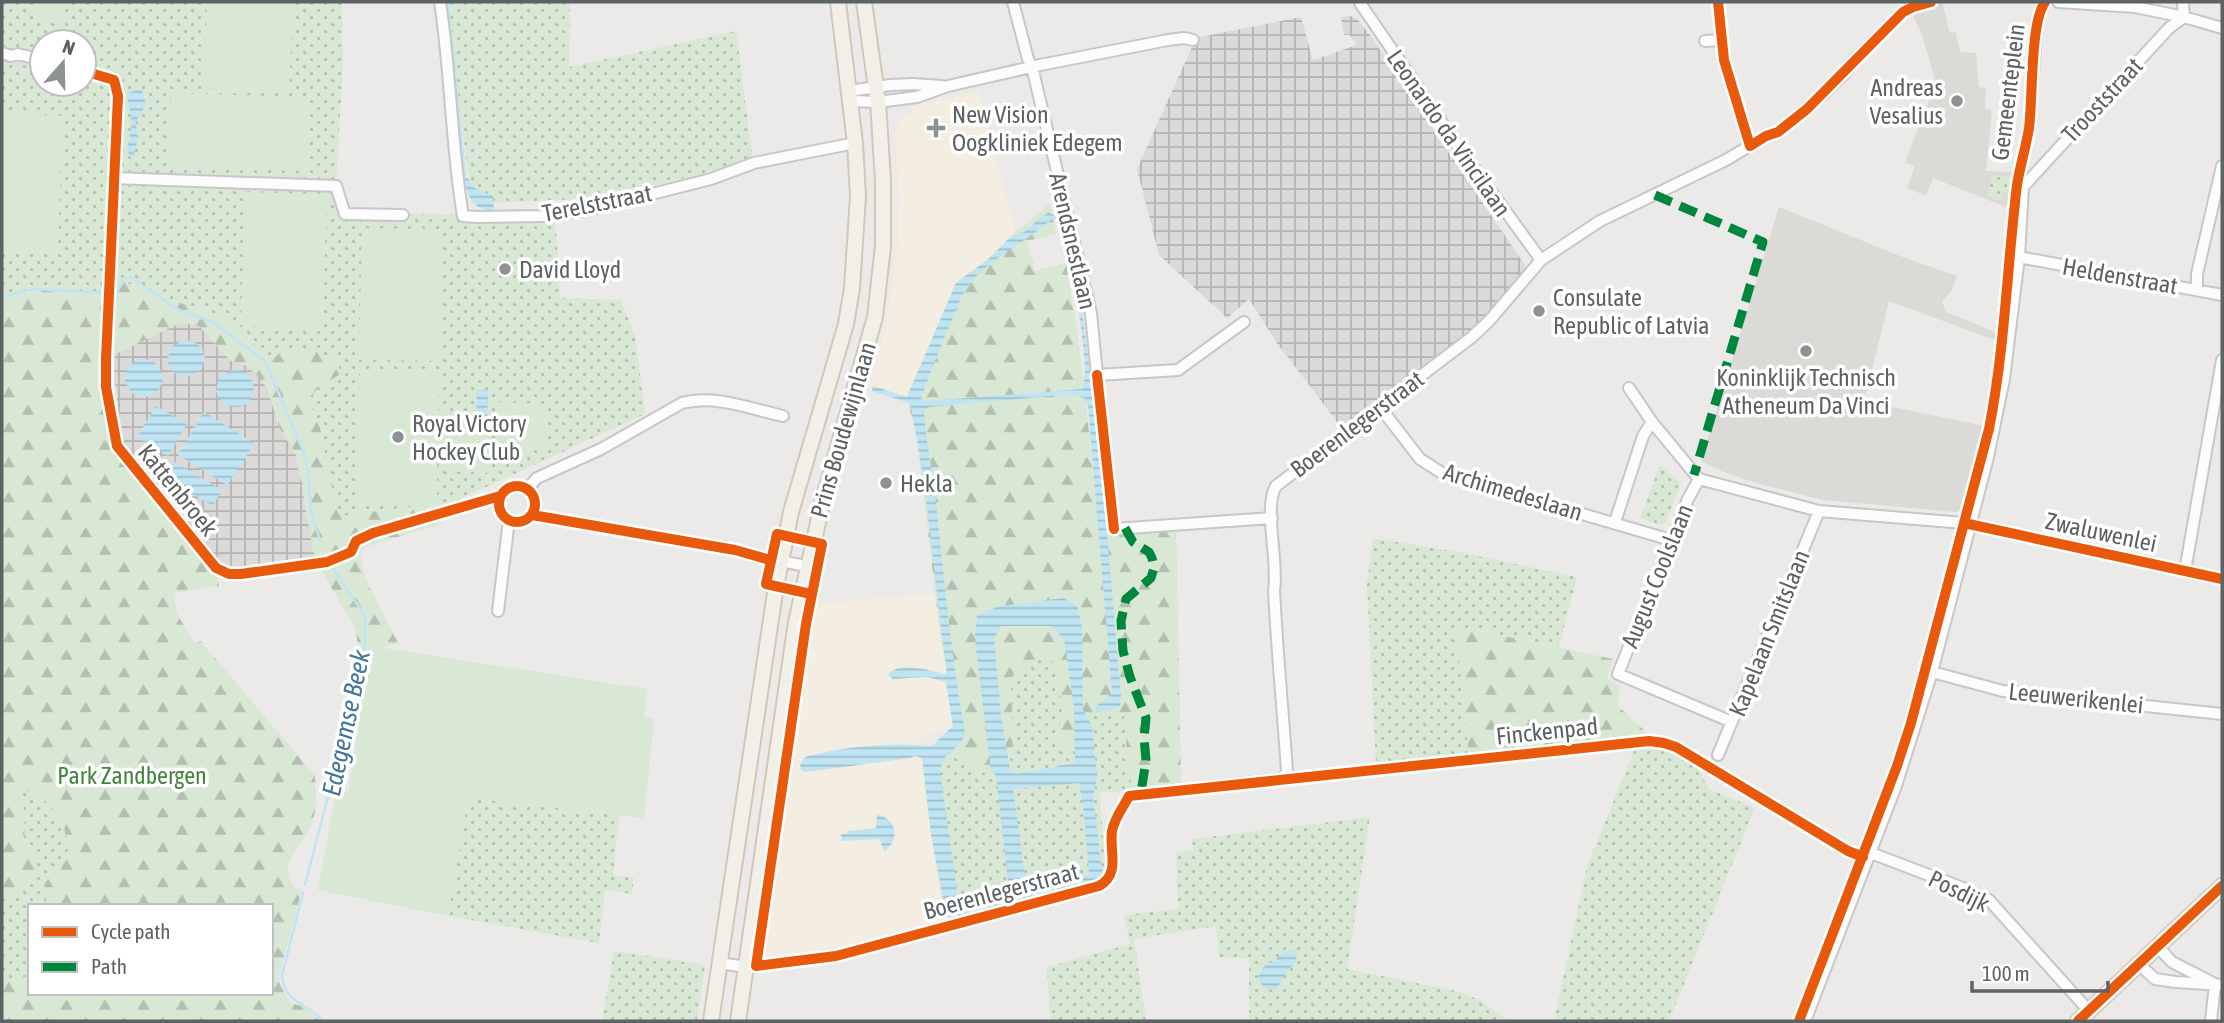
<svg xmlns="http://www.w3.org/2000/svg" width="2224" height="1023" viewBox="0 0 2224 1023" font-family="'Asap Condensed',sans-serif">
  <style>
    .commercial { fill: #f4ede2 }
    .industrial { fill: url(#industrial-grid) }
    .education { fill: #dcdad6 }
    .green { fill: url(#green-dots); fill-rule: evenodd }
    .forest { fill: url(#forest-firs) }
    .pitch { fill: #d9e7d5 }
    .water { fill: url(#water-rules); fill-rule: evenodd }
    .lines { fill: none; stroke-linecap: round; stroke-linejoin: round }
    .stream { stroke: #bfe4f3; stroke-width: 2.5 }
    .minor-casing { stroke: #c7c7c7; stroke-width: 14 }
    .major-casing { stroke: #d2c7b8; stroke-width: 18 }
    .minor { stroke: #fcfcfc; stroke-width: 10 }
    .major { stroke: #f2efe9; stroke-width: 14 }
    .quiet { stroke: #00873e; stroke-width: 9; stroke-dasharray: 18 9; stroke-linecap: butt }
    .cycleway-casing { stroke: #fff; stroke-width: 15 }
    .cycleway { stroke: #e8590c; stroke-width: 10 }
    .poi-dot { fill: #8f9293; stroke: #fff; stroke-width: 2.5 }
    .labels { text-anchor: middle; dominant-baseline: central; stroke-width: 7; stroke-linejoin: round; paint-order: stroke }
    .poi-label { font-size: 24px; fill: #5d6265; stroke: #fff; text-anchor: start }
    .street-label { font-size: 24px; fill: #5d6265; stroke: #fff }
    .park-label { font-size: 24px; fill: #44843d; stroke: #fff }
    .water-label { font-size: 26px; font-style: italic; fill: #447898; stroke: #fff }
  </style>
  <defs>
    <pattern id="industrial-grid" width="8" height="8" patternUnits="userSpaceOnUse" patternTransform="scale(1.75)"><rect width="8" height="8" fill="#dcdad8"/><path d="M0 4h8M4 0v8" fill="none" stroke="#b6b4b3"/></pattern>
    <pattern id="green-dots" width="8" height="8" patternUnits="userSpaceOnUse" patternTransform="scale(1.75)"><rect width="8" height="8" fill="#d9e7d5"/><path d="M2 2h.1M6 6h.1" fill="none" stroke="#b3bfb0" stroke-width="1.8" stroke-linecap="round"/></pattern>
    <pattern id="forest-firs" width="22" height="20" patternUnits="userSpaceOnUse" patternTransform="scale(1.75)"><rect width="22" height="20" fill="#d9e7d5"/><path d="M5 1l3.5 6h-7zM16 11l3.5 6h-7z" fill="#b3bfb0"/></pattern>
    <pattern id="water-rules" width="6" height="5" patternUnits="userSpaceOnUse" patternTransform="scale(1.75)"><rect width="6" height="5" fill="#bfe4f3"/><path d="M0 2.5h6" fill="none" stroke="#9ebcc8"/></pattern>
  </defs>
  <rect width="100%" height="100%" fill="#eceae8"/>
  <path class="commercial" d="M979 91 1015 233 986 261 956 283 907 398 871 385 888 313 897 252 899 200 895 132 903 117 925 104Z
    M936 593 955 726 919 737 943 925 763 961 817 604Z"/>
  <path class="industrial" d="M1351 16 1357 19 1370 35 1526 267 1480 324 1395 392 1341 427 1277 343 1249 299 1227 318 1159 255 1137 169 1196 38 1301 17 1313 60 1357 45 1350 35H1344L1341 17Z
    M182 322 199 326 231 361 245 365 256 374 267 387 280 429 296 454 315 559 237 567 226 565 217 560 207 553 124 448 114 378 115 353Z"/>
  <path class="education" d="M1942 2 1950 33 1956 32 1960 52 1976 53 1979 87 1986 88 1985 109 1992 110 1986 171 2014 172 2011 209 1933 178 1926 196 1907 188 1915 166 1905 162 1936 83 1922 35 1912 14Z
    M1779 207 1900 256 1957 276 1951 292 1942 301 1946 312 1998 333 1997 341 1889 301 1864 401 1985 426 1961 511 1955 512 1823 500 1759 484 1721 471 1701 461Z"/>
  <path class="green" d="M2 2H342L343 61 336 186 344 213 543 216 553 222 557 237 560 298 621 300 635 335 645 414 449 504 337 523 317 438 224 319 124 282 106 359 117 446 219 586 174 593 176 612 199 652 313 821 286 866 288 877 295 888 300 889 301 893 279 976 280 984 289 1002 306 1008 320 1021H2ZM42 42H84V84H42ZM30 906H271V993H30Z
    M446 2H570L569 67 736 31 753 161 604 198 472 204Z
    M1992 176 2014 177 2012 193H2002L2001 200 1987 196Z
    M1050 204 1056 234 1026 241 1035 271 1066 263 1083 374 1099 533 1176 530 1181 786 1100 793 1105 867 1113 870 1110 877 948 928 933 751 958 744 939 624 917 438 907 398 956 283 986 261 1015 233Z
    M1660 465C1665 471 1678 479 1681 484L1665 524H1657L1640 518Z
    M1373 538 1463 553 1577 577 1559 647 1456 626 1469 757 1376 765 1367 584Z
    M1656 745 1664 746 1676 752 1695 764 1709 789 1755 808 1669 1021H1596L1602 1004 1595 1021H1554L1587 867 1635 748Z
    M467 798 619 815 613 875 634 878 632 894 605 890 599 943 448 916Z
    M1370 817 1347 969 1461 992 1479 1000 1509 1021H1249V959L1219 957 1216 926 1134 939 1146 1021H1050L1047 967 1130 944 1124 915 1178 909 1176 853 1193 851 1192 839Z
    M614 951 705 965 697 1021H602Z"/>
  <path class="forest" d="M1050 204 1056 234 1026 241 1035 271 1066 263 1083 374 1099 533 1176 530 1181 786 1130 791 1124 714 1075 715 1074 749H1057L1062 706 1053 661 1039 657 1011 677 1013 742 1001 769 977 774 960 754 939 624 917 438 907 398 956 283 986 261 1015 233Z
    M124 282 224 319 272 360 283 350 315 351 339 360V375L319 387 308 399 320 428 332 488 340 516 425 505 442 524 364 547 360 557 366 580 398 643 359 656 356 630 315 559 296 454 280 429 267 388 256 374 245 365 231 361 199 326 182 322 106 359 117 446 216 568 219 586 174 593 176 612 194 643 201 641 315 776C316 791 317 806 313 820 305 848 275 856 295 888L300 889 301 893 279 976 280 984 289 1002 306 1008 320 1021H2V980L25 977 30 975V993H271V906H47L45 883 63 863 68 849 63 821 43 799 20 787 25 816 24 841 37 850C36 873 30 887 11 901L2 898V297L33 289 109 294Z
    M1456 626 1613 659 1607 679 1620 685 1618 705C1629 718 1642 726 1651 739L1469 757Z"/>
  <path class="pitch" d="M36 2H63L62 22 34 20Z
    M207 2H293L289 92 203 88Z
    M171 93 308 97 306 171 169 167Z
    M2 113 62 116 58 252 2 250Z
    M244 192 327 194 323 328 241 326Z
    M362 228 440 229 439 361 359 360Z
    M360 370 439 371 437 504 357 502Z
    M498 402 545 404 544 448 496 447Z
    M448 427 490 428V473L446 471Z
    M371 646 647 689 644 717 654 719 644 818 468 798 448 916 318 890 336 791 348 793Z"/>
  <path class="water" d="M138 89 142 91 146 104 136 121 137 142 133 159 130 157 127 150C130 142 132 123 131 115 129 104 126 105 129 93Z
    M465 175 475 188 493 196 494 210C474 213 464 192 465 175Z
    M1052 214 1063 222 1070 251H1065C1063 240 1065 228 1056 219H1052C1026 242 992 257 970 283 962 293 958 306 953 317 941 344 931 371 921 398L922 400 928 401 1082 389C1092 374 1074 281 1068 260L1070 258 1073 259C1084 307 1086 357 1096 406L1121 697 1120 706 1112 710 1096 712 1094 707 1107 699 1112 691 1088 407 1085 399 1079 396 1062 395 929 407 924 411C925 438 932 465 935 492 943 573 951 653 965 733L962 741 944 758 940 770 958 899C967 905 988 901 997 896 1003 892 1005 887 1008 882L996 775 991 771 976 649 975 635 977 615 1000 606 1064 598 1077 606 1082 627 1083 710 1092 726 1097 776 1093 798 1102 871 1101 878 1096 882 954 921 946 915 931 834 922 758 915 756 910 758 806 772 801 770 800 764 805 757C844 747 887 742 928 746L933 745 953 726 946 682 927 677 893 679 889 676V673C901 662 930 670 945 674L947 671C934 584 929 495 911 408L909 403 872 391 873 386 907 397 956 283 990 258 1010 237 1024 232 1044 215ZM1001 626H1051L1064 639 1074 707 1075 763 1016 774 1010 770 1001 716 994 638ZM1079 783 1083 804 1089 875 1027 890 1013 789Z
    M184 340C196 341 203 346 205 358L201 370 188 377 174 373 167 361 171 347Z
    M142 359C177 362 163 410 132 393L125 381C125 369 131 362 142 359Z
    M233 369C245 370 253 377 254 389 251 413 222 413 216 391L219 377Z
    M477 390H488L487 425H476Z
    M156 406 187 424 168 456 137 437Z
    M204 412 254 443 241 466H240L227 485 178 455Z
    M175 462 222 490 213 506 166 478Z
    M877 814C898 820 900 840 884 852L880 839 842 841 841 834H847L848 831 876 828Z
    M1292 950 1297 955C1296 966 1290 967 1284 975 1280 981 1281 985 1274 990L1263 987 1258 977 1265 965 1274 961 1284 952Z"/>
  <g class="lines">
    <path class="stream" d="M448 2 465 175
      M113 294 117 292 124 278 130 277 179 310 214 323 265 361 304 453 308 470 311 512 320 540
      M2 297 33 289 103 293
      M305 885 333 777 345 750 346 723 360 685 364 663 365 616 332 567
      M303 893 282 975C284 1004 307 1002 323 1021"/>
    <defs>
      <path id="minor" d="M440 2C451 73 451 145 463 216L478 217 543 216 589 210 711 179 754 163 855 143
        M1013 2 1028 59 1032 67 1091 313 1097 375 1178 370 1244 322
        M1718 2 1724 60 1750 146
        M2058 2 2135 7 2184 17 2222 28
        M2183 2 2184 17
        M1360 3 1456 143 1541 260
        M1705 41 1721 40
        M2 53 11 56 18 54 42 60
        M84 71 114 80 118 96 106 359V387L117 446 216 568 229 574H241L327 562 351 552 356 541 373 533 500 496
        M850 91 890 85 913 84 942 86
        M851 101 878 102 917 97 948 86 1040 65 1168 40 1184 38 1193 40
        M113 178 336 186 345 214 403 215
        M2023 187 2169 28 2184 17
        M2023 187 2018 180 2029 129 2037 20 2045 2
        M2019 257 2222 295
        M2197 290V274L2222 166
        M1629 388 1652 422 1699 479 1819 511 1964 523 2222 579
        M1380 407 1420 459 1442 473 1671 540
        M1699 479 1688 499 1618 674 1732 722
        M499 504a18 18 0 1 1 36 0a18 18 0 1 1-36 0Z
        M528 488 537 478 601 449 682 403C714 394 751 409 783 416
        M532 515 735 550 754 556 817 568
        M1615 522 1643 436 1652 422
        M1114 529 1272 518
        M2185 571 2222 360
        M498 611 509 520
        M1932 672 2003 691 2222 714
        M1718 755 1819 511
        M1871 853 1968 890 1989 900 2089 1011
        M2158 947 2172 962 2215 984
        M719 963 746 967 836 956 1099 886C1121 874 1109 851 1112 831 1114 819 1124 806 1129 796L1282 779 1287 772C1283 711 1277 651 1274 590 1279 563 1263 507 1276 486L1472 337 1489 321 1541 260 1600 221 1726 160 1766 136 1778 132 1820 97 1844 74 1853 61 1903 12 1913 7 1931 2
        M2140 965 2155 979 2176 982 2222 985
        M1805 1021 1896 786 1932 672 1988 457 2004 379 2019 257 2023 187
        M2211 1021 2215 984"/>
      <path id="major" d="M711 1021 776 586 791 512 846 324 852 288 858 196 855 143 838 2
        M738 1021 796 622 823 500 875 317 883 246V181L878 102 864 2
        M2078 1021 2222 886"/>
    </defs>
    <use href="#minor" class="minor-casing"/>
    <use href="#major" class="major-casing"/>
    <use href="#minor" class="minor"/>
    <use href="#major" class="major"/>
    <path class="quiet" d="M1655 195 1763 242 1694 475
      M1125 528 1133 542 1149 552 1152 558 1154 568 1151 578 1126 599 1121 621 1123 651 1130 677 1146 718 1144 738 1146 760 1141 793"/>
    <defs>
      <path id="cycleway" d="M1718 2 1724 60 1750 146 1766 136 1778 132 1807 109 1903 12 1913 7 1931 2
        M84 71 114 80 118 96 106 359V387L117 446 216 568 229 574H241L327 562 351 552 356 541 373 533 500 496
        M1097 375 1114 529
        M499 504a18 18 0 1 1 36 0a18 18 0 1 1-36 0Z
        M532 515 735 550 770 560
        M1964 523 2222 579
        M811 594 766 584 777 534 822 544 806 624 756 966 836 956 1099 886C1121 874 1109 851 1112 831 1114 819 1124 806 1129 796L1649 741 1664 743 1676 747 1848 851 1863 857
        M1799 1021 1897 766 1911 723 1989 429C2005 348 2007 267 2017 185 2020 166 2026 147 2029 128 2033 98 2030 23 2045 2
        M2078 1021 2222 886"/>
    </defs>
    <use href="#cycleway" class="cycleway-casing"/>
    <use href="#cycleway" class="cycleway"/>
  </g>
  <g class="poi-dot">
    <circle cx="1957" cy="101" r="7"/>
    <path d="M932.5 117.5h7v7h7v7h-7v7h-7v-7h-7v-7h7z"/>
    <circle cx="505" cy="269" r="7"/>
    <circle cx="1539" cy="311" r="7"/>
    <circle cx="1806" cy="351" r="7"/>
    <circle cx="398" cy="437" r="7"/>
    <circle cx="886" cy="483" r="7"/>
  </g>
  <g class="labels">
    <g class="poi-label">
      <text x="1943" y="87" text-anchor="end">Andreas<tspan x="1943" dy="28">Vesalius</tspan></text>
      <text x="952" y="114">New Vision<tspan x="952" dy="28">Oogkliniek Edegem</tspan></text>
      <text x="519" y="269">David Lloyd</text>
      <text x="1553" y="297">Consulate<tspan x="1553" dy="28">Republic of Latvia</tspan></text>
      <text x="1806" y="377" text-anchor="middle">Koninklijk Technisch<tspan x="1806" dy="28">Atheneum Da Vinci</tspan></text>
      <text x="412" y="423">Royal Victory<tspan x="412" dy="28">Hockey Club</tspan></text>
      <text x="900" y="483">Hekla</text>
    </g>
    <g class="street-label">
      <text transform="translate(2008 92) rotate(-83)">Gemeenteplein</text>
      <text transform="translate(2102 100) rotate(-47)">Trooststraat</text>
      <text transform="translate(1449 133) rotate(55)">Leonardo da Vincilaan</text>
      <text transform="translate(597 203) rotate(-11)">Terelststraat</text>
      <text transform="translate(1073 241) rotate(77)">Arendsnestlaan</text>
      <text transform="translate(2120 276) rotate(10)">Heldenstraat</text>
      <text transform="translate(1357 424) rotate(-37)">Boerenlegerstraat</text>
      <text transform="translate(843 430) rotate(-74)">Prins Boudewijnlaan</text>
      <text transform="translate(178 490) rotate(51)">Kattenbroek</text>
      <text transform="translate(1513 492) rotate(17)">Archimedeslaan</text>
      <text transform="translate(2101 532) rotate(12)">Zwaluwenlei</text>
      <text transform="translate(1657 576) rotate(-68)">August Coolslaan</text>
      <text transform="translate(1769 633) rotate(-68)">Kapelaan Smitslaan</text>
      <text transform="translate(2076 698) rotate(6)">Leeuwerikenlei</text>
      <text transform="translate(1547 731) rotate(-6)">Finckenpad</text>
      <text transform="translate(1001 891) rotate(-15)">Boerenlegerstraat</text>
      <text transform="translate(1959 891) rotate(26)">Posdijk</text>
    </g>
    <g class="park-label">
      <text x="132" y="775">Park Zandbergen</text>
    </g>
    <g class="water-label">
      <text transform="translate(346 723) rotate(-78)">Edegemse Beek</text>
    </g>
  </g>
  <rect width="2224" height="1023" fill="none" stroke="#5d6265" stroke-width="7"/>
  <rect x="28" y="904" width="245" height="91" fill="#ffffff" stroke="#bec0c1" stroke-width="2"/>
  <rect x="42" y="927" width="35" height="10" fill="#e8590c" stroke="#bec0c1" stroke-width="2"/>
  <text x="91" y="939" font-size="21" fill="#5d6265">Cycle path</text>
  <rect x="42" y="962" width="35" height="10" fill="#00873e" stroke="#bec0c1" stroke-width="2"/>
  <text x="91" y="974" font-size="21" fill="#5d6265">Path</text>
  <g transform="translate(63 63) rotate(20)"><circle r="33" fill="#ffffff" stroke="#bec0c1" stroke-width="2"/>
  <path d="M0-5L12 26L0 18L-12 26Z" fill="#8f9293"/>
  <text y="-10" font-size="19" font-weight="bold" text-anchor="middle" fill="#5d6265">N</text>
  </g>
  <path d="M1972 981v10h136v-10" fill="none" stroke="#5d6265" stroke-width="3.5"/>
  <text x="1982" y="981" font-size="21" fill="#5d6265" stroke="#ffffff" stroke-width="5" paint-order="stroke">100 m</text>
</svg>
